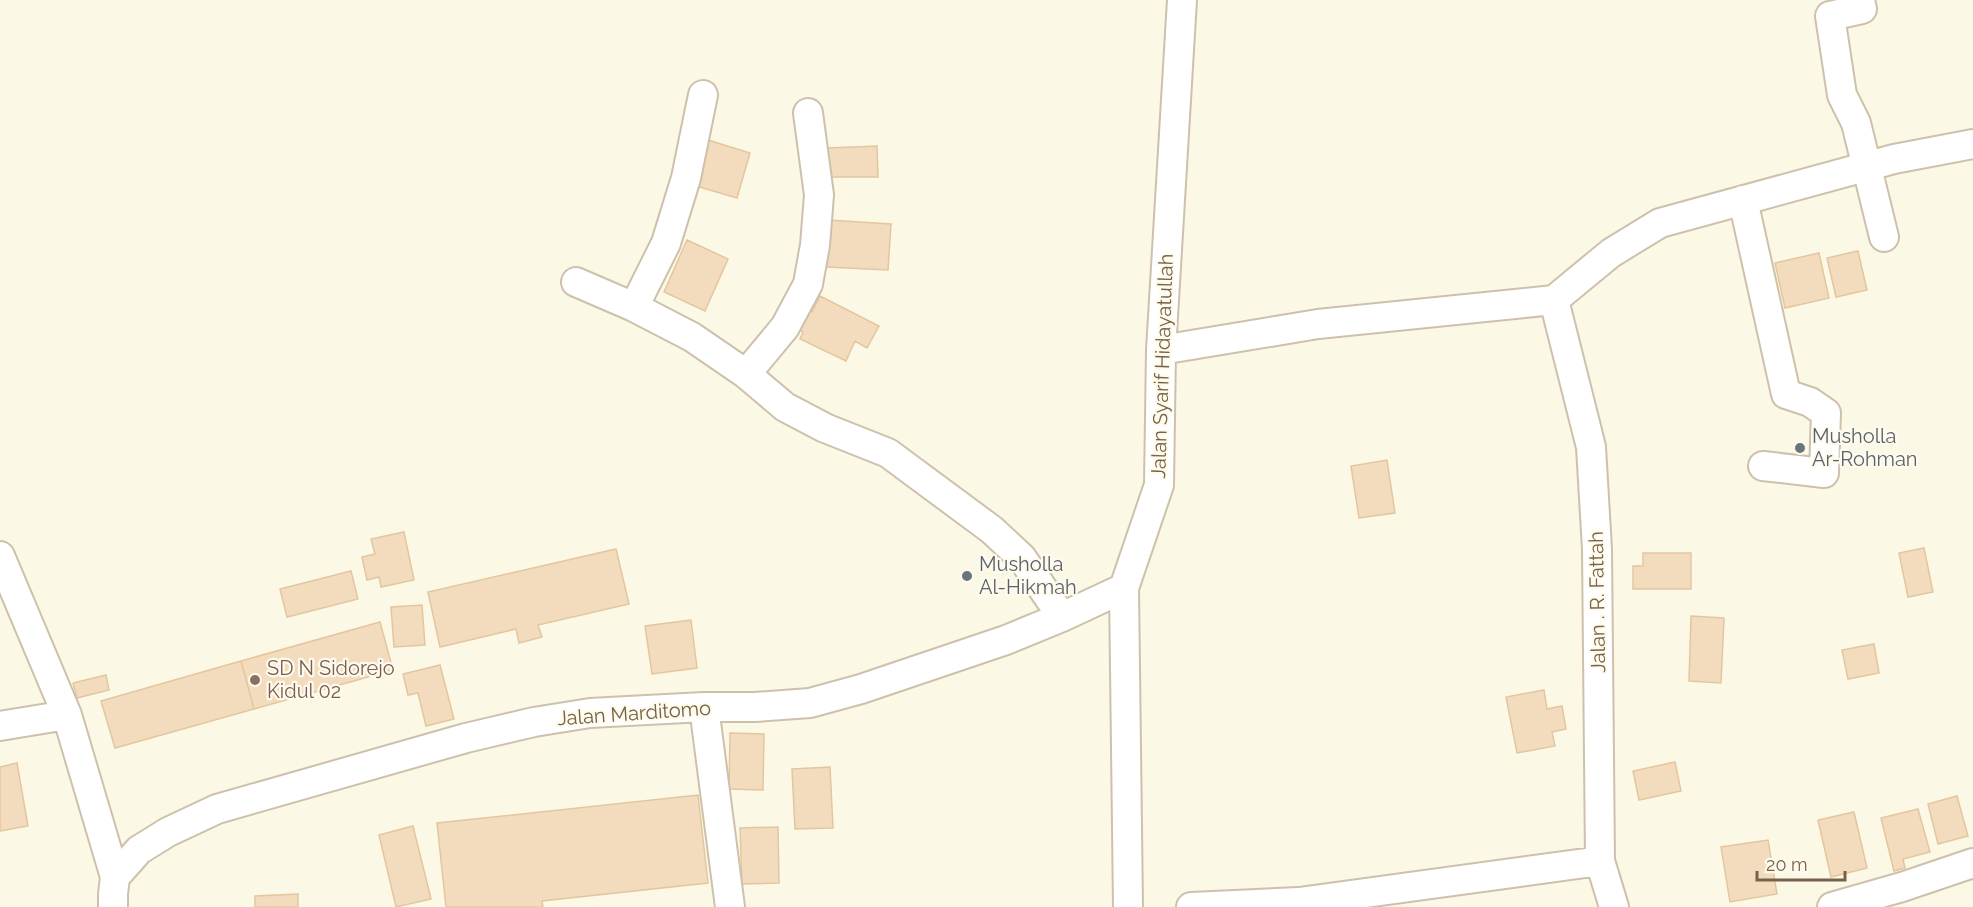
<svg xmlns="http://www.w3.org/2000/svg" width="1973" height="907" viewBox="0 0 1973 907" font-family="Raleway,sans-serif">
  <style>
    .building { fill: #f2dcbd; stroke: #e4c69e; stroke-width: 1.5 }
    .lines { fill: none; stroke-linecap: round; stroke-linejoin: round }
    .minor-casing { stroke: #cec1ac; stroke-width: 32 }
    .minor { stroke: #fff; stroke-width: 28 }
    .worship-dot { fill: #6b7280; stroke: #fffbec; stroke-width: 2 }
    .education-dot { fill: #8d6e63; stroke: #fffbec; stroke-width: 2 }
    .labels { text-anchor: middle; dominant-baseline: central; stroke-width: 4.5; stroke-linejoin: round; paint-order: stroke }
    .street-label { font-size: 20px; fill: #76624a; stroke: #fffbec }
    .worship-label { font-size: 20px; fill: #5b616d; stroke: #fffbec; text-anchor: start }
    .education-label { font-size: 20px; fill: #785e54; stroke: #fffbec; text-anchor: start }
  </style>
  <rect width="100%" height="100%" fill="#fcf8e6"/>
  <path class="building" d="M708 140 750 153 737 198 696 186Z
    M877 146 878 177H828L827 148Z
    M828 220 891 224 888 270 826 267Z
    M687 240 728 259 705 311 664 292Z
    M1858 251 1867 290 1836 297 1827 258Z
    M1819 253 1829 298 1785 308 1775 263Z
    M820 296 879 326 867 348 855 341 846 361 800 339 803 332 796 328 806 309 812 312Z
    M1387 460 1395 513 1359 518 1351 466Z
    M404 532 414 580 381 587 379 577 367 580 362 557 375 554 371 539Z
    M1924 548 1933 592 1908 597 1899 553Z
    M616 549 629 604 538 625 542 637 519 643 516 629 440 647 428 592Z
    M1643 553H1691V589H1633V566H1643Z
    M351 571 358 599 287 617 280 589Z
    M422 605 425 645 394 647 391 607Z
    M1691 616 1724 618 1721 683 1689 681Z
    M691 620 697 668 652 674 645 626Z
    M380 622 393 670 254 709 241 661Z
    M1874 644 1879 673 1848 679 1842 650Z
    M241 661 254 709 115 748 101 701Z
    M440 665 454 719 426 726 418 693 408 695 403 674Z
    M106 675 109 690 77 698 73 683Z
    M1544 690 1547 709 1562 706 1566 729 1552 732 1555 746 1517 753 1506 697Z
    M730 733 764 734 763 790 729 789Z
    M1675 762 1681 791 1639 800 1633 771Z
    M17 763 28 826 0 831V767Z
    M830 767 833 828 795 829 792 769Z
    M698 795 708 883 542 901 543 907H446L437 823Z
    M1957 796 1968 836 1938 844 1928 804Z
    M1918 809 1930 852 1903 859 1905 868 1894 871 1881 818Z
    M1854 812 1867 868 1831 877 1818 820Z
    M413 826 431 899 396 907 379 835Z
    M778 827 779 883 742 884 740 828Z
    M1768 840 1777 894 1730 902 1721 847Z
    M298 894V907H255V896Z"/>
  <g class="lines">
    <defs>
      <path id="minor" d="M1860 0 1862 9 1830 16 1842 95 1856 123 1884 237
        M1743 200 1786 394 1810 402 1826 413 1824 473 1763 466
        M576 282 634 307 692 337 746 374 785 407 825 428 888 453 992 530 1022 558 1062 617
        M1554 300 1591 447 1597 549 1600 861 1614 907
        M634 307 666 243 686 178 703 95
        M1161 350 1318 324 1554 300 1611 253 1660 223 1894 159 1973 144
        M746 374 785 327 808 284 815 245 819 195 808 113
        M0 556 67 715 115 877
        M704 707 730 907
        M0 726 67 715
        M113 907V894L115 877 139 850 168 832 217 809 466 738 534 722 590 713 704 707H755L810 703 861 689 1006 640 1062 617 1124 588
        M1128 907 1124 588 1159 485 1161 350 1182 0
        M1191 907 1299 902 1600 861
        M1832 907 1902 887 1973 863"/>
    </defs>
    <use href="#minor" class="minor-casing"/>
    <use href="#minor" class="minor"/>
  </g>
  <g class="worship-dot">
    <circle cx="1800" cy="448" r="6"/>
    <circle cx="967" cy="576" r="6"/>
  </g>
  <circle class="education-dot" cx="255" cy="680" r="6"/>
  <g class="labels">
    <g class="street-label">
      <text transform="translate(1162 366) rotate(-88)">Jalan Syarif Hidayatullah</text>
      <text transform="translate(1597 602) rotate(-91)">Jalan . R. Fattah</text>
      <text transform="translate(634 713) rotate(-4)">Jalan Marditomo</text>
    </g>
    <g class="worship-label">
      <text x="1812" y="436">Musholla<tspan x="1812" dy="23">Ar-Rohman</tspan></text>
      <text x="979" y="564">Musholla<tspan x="979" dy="23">Al-Hikmah</tspan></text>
    </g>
    <g class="education-label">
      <text x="267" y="668">SD N Sidorejo<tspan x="267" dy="23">Kidul 02</tspan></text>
    </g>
  </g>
  <path d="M1757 871v9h88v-9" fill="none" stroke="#76624a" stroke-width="3"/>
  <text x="1766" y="871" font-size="18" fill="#76624a" stroke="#fffbec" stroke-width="4.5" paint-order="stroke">20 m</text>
</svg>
